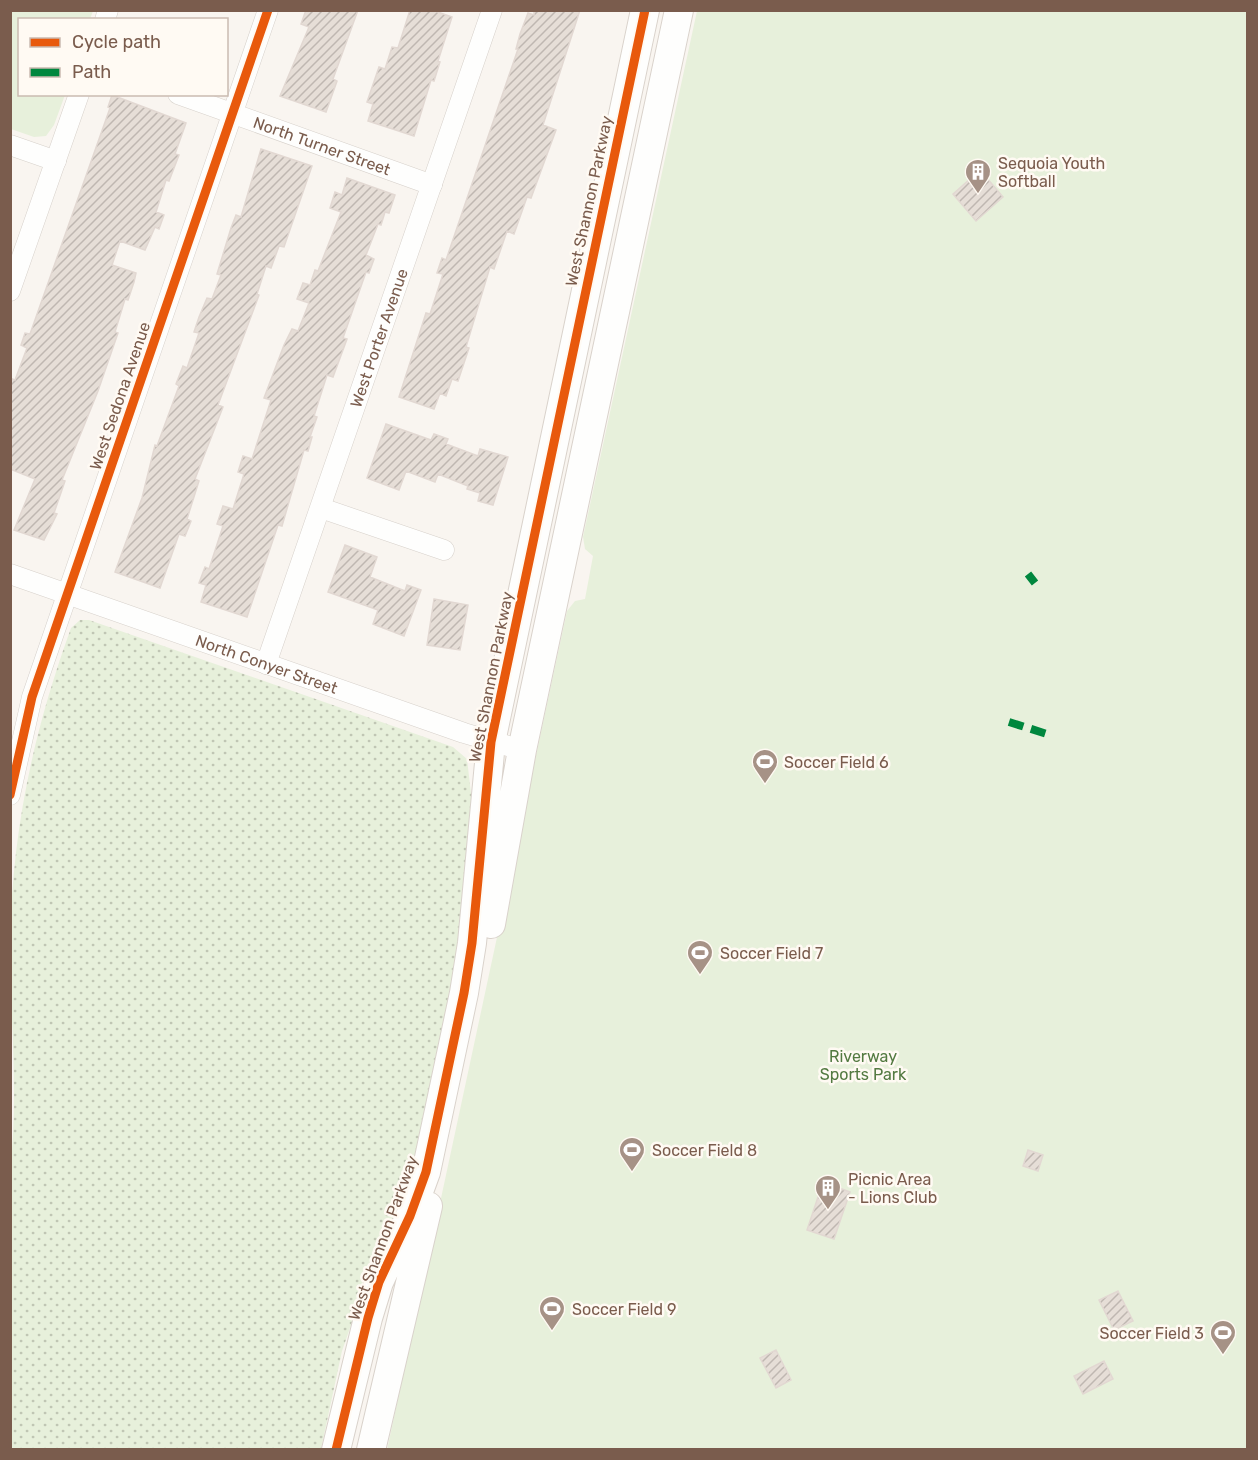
<svg xmlns="http://www.w3.org/2000/svg" width="1258" height="1460" viewBox="0 0 1258 1460" font-family="Rubik,sans-serif">
  <style>
    .grass { fill: url(#grass-dots) }
    .park { fill: #e7f0db }
    .building { fill: url(#building-hatch); stroke: #e2d8d2; stroke-width: 1.5 }
    .lines { fill: none; stroke-linecap: round; stroke-linejoin: round }
    .street-casing { stroke: #d7d1cb; stroke-width: 21 }
    .secondary-casing { stroke: #d9d2cb; stroke-width: 30 }
    .street { stroke: #fefefd; stroke-width: 20 }
    .secondary { stroke: #fefefd; stroke-width: 28 }
    .quiet { stroke: #00873e; stroke-width: 8; stroke-dasharray: 15 8; stroke-linecap: butt }
    .cycleway-casing { stroke: #fffaf3; stroke-width: 13 }
    .cycleway { stroke: #e8590c; stroke-width: 9 }
    .labels { text-anchor: middle; dominant-baseline: central; stroke-width: 5; stroke-linejoin: round; paint-order: stroke }
    .street-label { font-size: 16px; fill: #7a5c4d; stroke: #fffaf3 }
    .poi-label { font-size: 16px; fill: #7a5c4d; stroke: #fffaf3; text-anchor: start }
    .park-label { font-size: 16px; fill: #537a41; stroke: #fffaf3 }
  </style>
  <defs>
    <pattern id="grass-dots" width="8" height="8" patternUnits="userSpaceOnUse" patternTransform="scale(1.5)"><rect width="8" height="8" fill="#e7f0db"/><path d="M2 2h.1M6 6h.1" fill="none" stroke="#c0c6b4" stroke-width="1.8" stroke-linecap="round"/></pattern>
    <pattern id="building-hatch" width="6" height="6" patternUnits="userSpaceOnUse" patternTransform="scale(1.5)"><rect width="6" height="6" fill="#e6ded7"/><path d="M-1 1l2-2M0 6l6-6M5 7l2-2" fill="none" stroke="#bfb7b1"/></pattern>
  </defs>
  <rect width="100%" height="100%" fill="#f9f5f0"/>
  <path class="grass" d="M80 620H89L453 747 467 759 474 819 454 986 410 1192 358 1305 342 1351 321 1449 11 1450 10 1170C19 1094 10 1019 10 943 12 831 33 733 71 628Z"/>
  <path class="park" d="M10 11H93L90 19 20 20V94L65 95 54 125 46 136 34 137 11 129Z
    M697 11H1247V1449L387 1450 567 611 575 601 585 599 593 556 585 549 583 537Z"/>
  <path class="building" d="M306 10H358L333 79 337 81 326 112 280 96 309 27 301 24Z
    M410 10H432L452 17 438 61 440 62 434 81 431 80 414 136 368 121 373 104 367 102 379 67 385 69 392 47 398 48Z
    M534 10H580L543 125 556 130 531 198 527 197 514 234 507 231 494 269 490 267 466 347 469 348 458 381 452 379 446 396 440 393 434 409 399 397 426 313 430 314 443 274 437 273 442 258 446 260 518 49H516L520 34 528 13 534 15Z
    M112 95 186 123 175 154 179 155 169 181 166 180 156 212 164 215 159 229 155 227 145 250 120 241 112 265 136 273 134 282 128 300 125 299 115 332 118 333 98 391 62 480 65 481 54 513 57 514 44 540 14 530 35 479 10 469V378L15 380 27 348 21 345 25 333 30 334 110 108 108 107Z
    M261 149 312 166 284 247 279 246 271 268 266 266 257 294 259 295 218 405 223 407 195 479 199 481 187 519 191 521 185 536 179 534 160 588 115 572 142 498 155 445 157 446 179 386 176 384 183 366 187 368 199 333 194 332 199 317 207 298 212 299 221 275 217 274 231 228 236 215 241 217Z
    M980 170 1003 197 976 221 953 194Z
    M347 178 395 195 389 213 385 212 381 225 378 224 366 255 374 259 369 273 366 272 343 338 347 339 333 377 327 375 314 416 317 417 310 437H312L308 451 304 450 282 526 278 525 247 617 201 602 206 585 199 583 205 567 209 569 223 526 217 524 223 506 233 509 244 474 238 472 243 456 252 459 271 400 264 398 284 345 292 329 298 331 309 303 297 299 303 283 310 285 315 270 318 271 341 212 330 208 335 192 342 195Z
    M386 424 431 440 434 434 448 439 446 444 478 456 480 449 508 457 493 505 478 501 480 493 467 489 468 486 438 474 435 482 406 471 399 490 367 478Z
    M345 545 377 557 370 577 405 591 407 585 421 590 404 636 373 624 378 610 328 592Z
    M434 599 468 605 460 650 427 645Z
    M1028 1150 1043 1155 1038 1171 1023 1166Z
    M823 1182 850 1192 834 1239 807 1230Z
    M1118 1291 1133 1321 1114 1330 1099 1300Z
    M776 1350 791 1380 776 1388 760 1358Z
    M1104 1361 1113 1379 1083 1394 1074 1376Z"/>
  <g class="lines">
    <defs>
      <g id="street">
        <path d="M105 20 108 10"/>
        <path id="s1" d="M178 94 432 185"/>
        <path d="M10 145 56 161"/>
        <path d="M10 291 79 94"/>
        <path d="M321 508 444 550"/>
        <path id="s2" d="M10 574 464 733 522 750"/>
        <path id="s3" d="M266 664 492 10"/>
        <path d="M10 795 32 697 268 10"/>
      </g>
      <path id="secondary" d="M491 924 522 750 679 10
        M336 1450 368 1318 379 1282 410 1216 426 1172 464 993 472 943 491 742 645 10
        M371 1450 428 1206"/>
    </defs>
    <use href="#street" class="street-casing"/>
    <use href="#secondary" class="secondary-casing"/>
    <use href="#street" class="street"/>
    <use href="#secondary" class="secondary"/>
    <path class="quiet" d="M1028 574 1035 583
      M1009 722 1047 734"/>
    <defs>
      <path id="cycleway" d="M10 795 32 697 268 10
        M336 1450 368 1318 379 1282 410 1216 426 1172 464 993 472 943 491 742 645 10"/>
    </defs>
    <use href="#cycleway" class="cycleway-casing"/>
    <use href="#cycleway" class="cycleway"/>
  </g>
  <defs>
    <symbol id="building-pin" viewBox="-11 -11 22 30"><path d="M0 17L-7.5 6A9.5 9.5 0 1 1 7.5 6Z" fill="#a69286" stroke="#fffaf3"/><path d="M-4-6H4V6H1V3H-1V6H-4ZM-2.5-4.3h1.7v1.8h-1.7ZM.8-4.3h1.7v1.8H.8ZM-2.5-1h1.7V.8h-1.7ZM.8-1h1.7V.8H.8Z" fill="#fff"/></symbol>
    <symbol id="stadium-pin" viewBox="-11 -11 22 30"><path d="M0 17L-7.5 6A9.5 9.5 0 1 1 7.5 6Z" fill="#a69286" stroke="#fffaf3"/><path d="M0-5a6.5 5 0 1 0 0 10a6.5 5 0 1 0 0-10ZM-3.5-1.8h7v3.6h-7Z" fill="#fff"/></symbol>
  </defs>
  <g fill-rule="evenodd">
    <use href="#building-pin" x="963" y="157" width="30" height="40"/>
    <use href="#stadium-pin" x="750" y="747" width="30" height="40"/>
    <use href="#stadium-pin" x="685" y="938" width="30" height="40"/>
    <use href="#stadium-pin" x="617" y="1135" width="30" height="40"/>
    <use href="#building-pin" x="813" y="1173" width="30" height="40"/>
    <use href="#stadium-pin" x="537" y="1294" width="30" height="40"/>
    <use href="#stadium-pin" x="1208" y="1318" width="30" height="40"/>
  </g>
  <g class="labels">
    <g class="street-label">
      <text stroke="none"><textPath href="#s1" startOffset="153">North Turner Street</textPath></text>
      <text transform="translate(589 201) rotate(-78)">West Shannon Parkway</text>
      <text stroke="none"><textPath href="#s3" startOffset="345">West Porter Avenue</textPath></text>
      <text transform="translate(120 396) rotate(-71)">West Sedona Avenue</text>
      <text stroke="none"><textPath href="#s2" startOffset="272">North Conyer Street</textPath></text>
      <text transform="translate(491 677) rotate(-79)">West Shannon Parkway</text>
      <text transform="translate(383 1238) rotate(-70)">West Shannon Parkway</text>
    </g>
    <g class="poi-label">
      <text x="998" y="163">Sequoia Youth<tspan x="998" dy="18">Softball</tspan></text>
      <text x="784" y="762">Soccer Field 6</text>
      <text x="720" y="953">Soccer Field 7</text>
      <text x="652" y="1150">Soccer Field 8</text>
      <text x="848" y="1179">Picnic Area<tspan x="848" dy="18">- Lions Club</tspan></text>
      <text x="572" y="1309">Soccer Field 9</text>
      <text x="1204" y="1333" text-anchor="end">Soccer Field 3</text>
    </g>
    <g class="park-label">
      <text x="863" y="1056">Riverway<tspan x="863" dy="18">Sports Park</tspan></text>
    </g>
  </g>
  <rect width="1258" height="1460" fill="none" stroke="#7a5c4d" stroke-width="24"/>
  <rect x="18" y="18" width="210" height="78" fill="#fffaf3" stroke="#cabbb1" stroke-width="1.5"/>
  <rect x="30" y="38" width="30" height="9" fill="#e8590c" stroke="#cabbb1" stroke-width="1.5"/>
  <text x="72" y="48" font-size="18" fill="#7a5c4d">Cycle path</text>
  <rect x="30" y="68" width="30" height="9" fill="#00873e" stroke="#cabbb1" stroke-width="1.5"/>
  <text x="72" y="78" font-size="18" fill="#7a5c4d">Path</text>
</svg>
